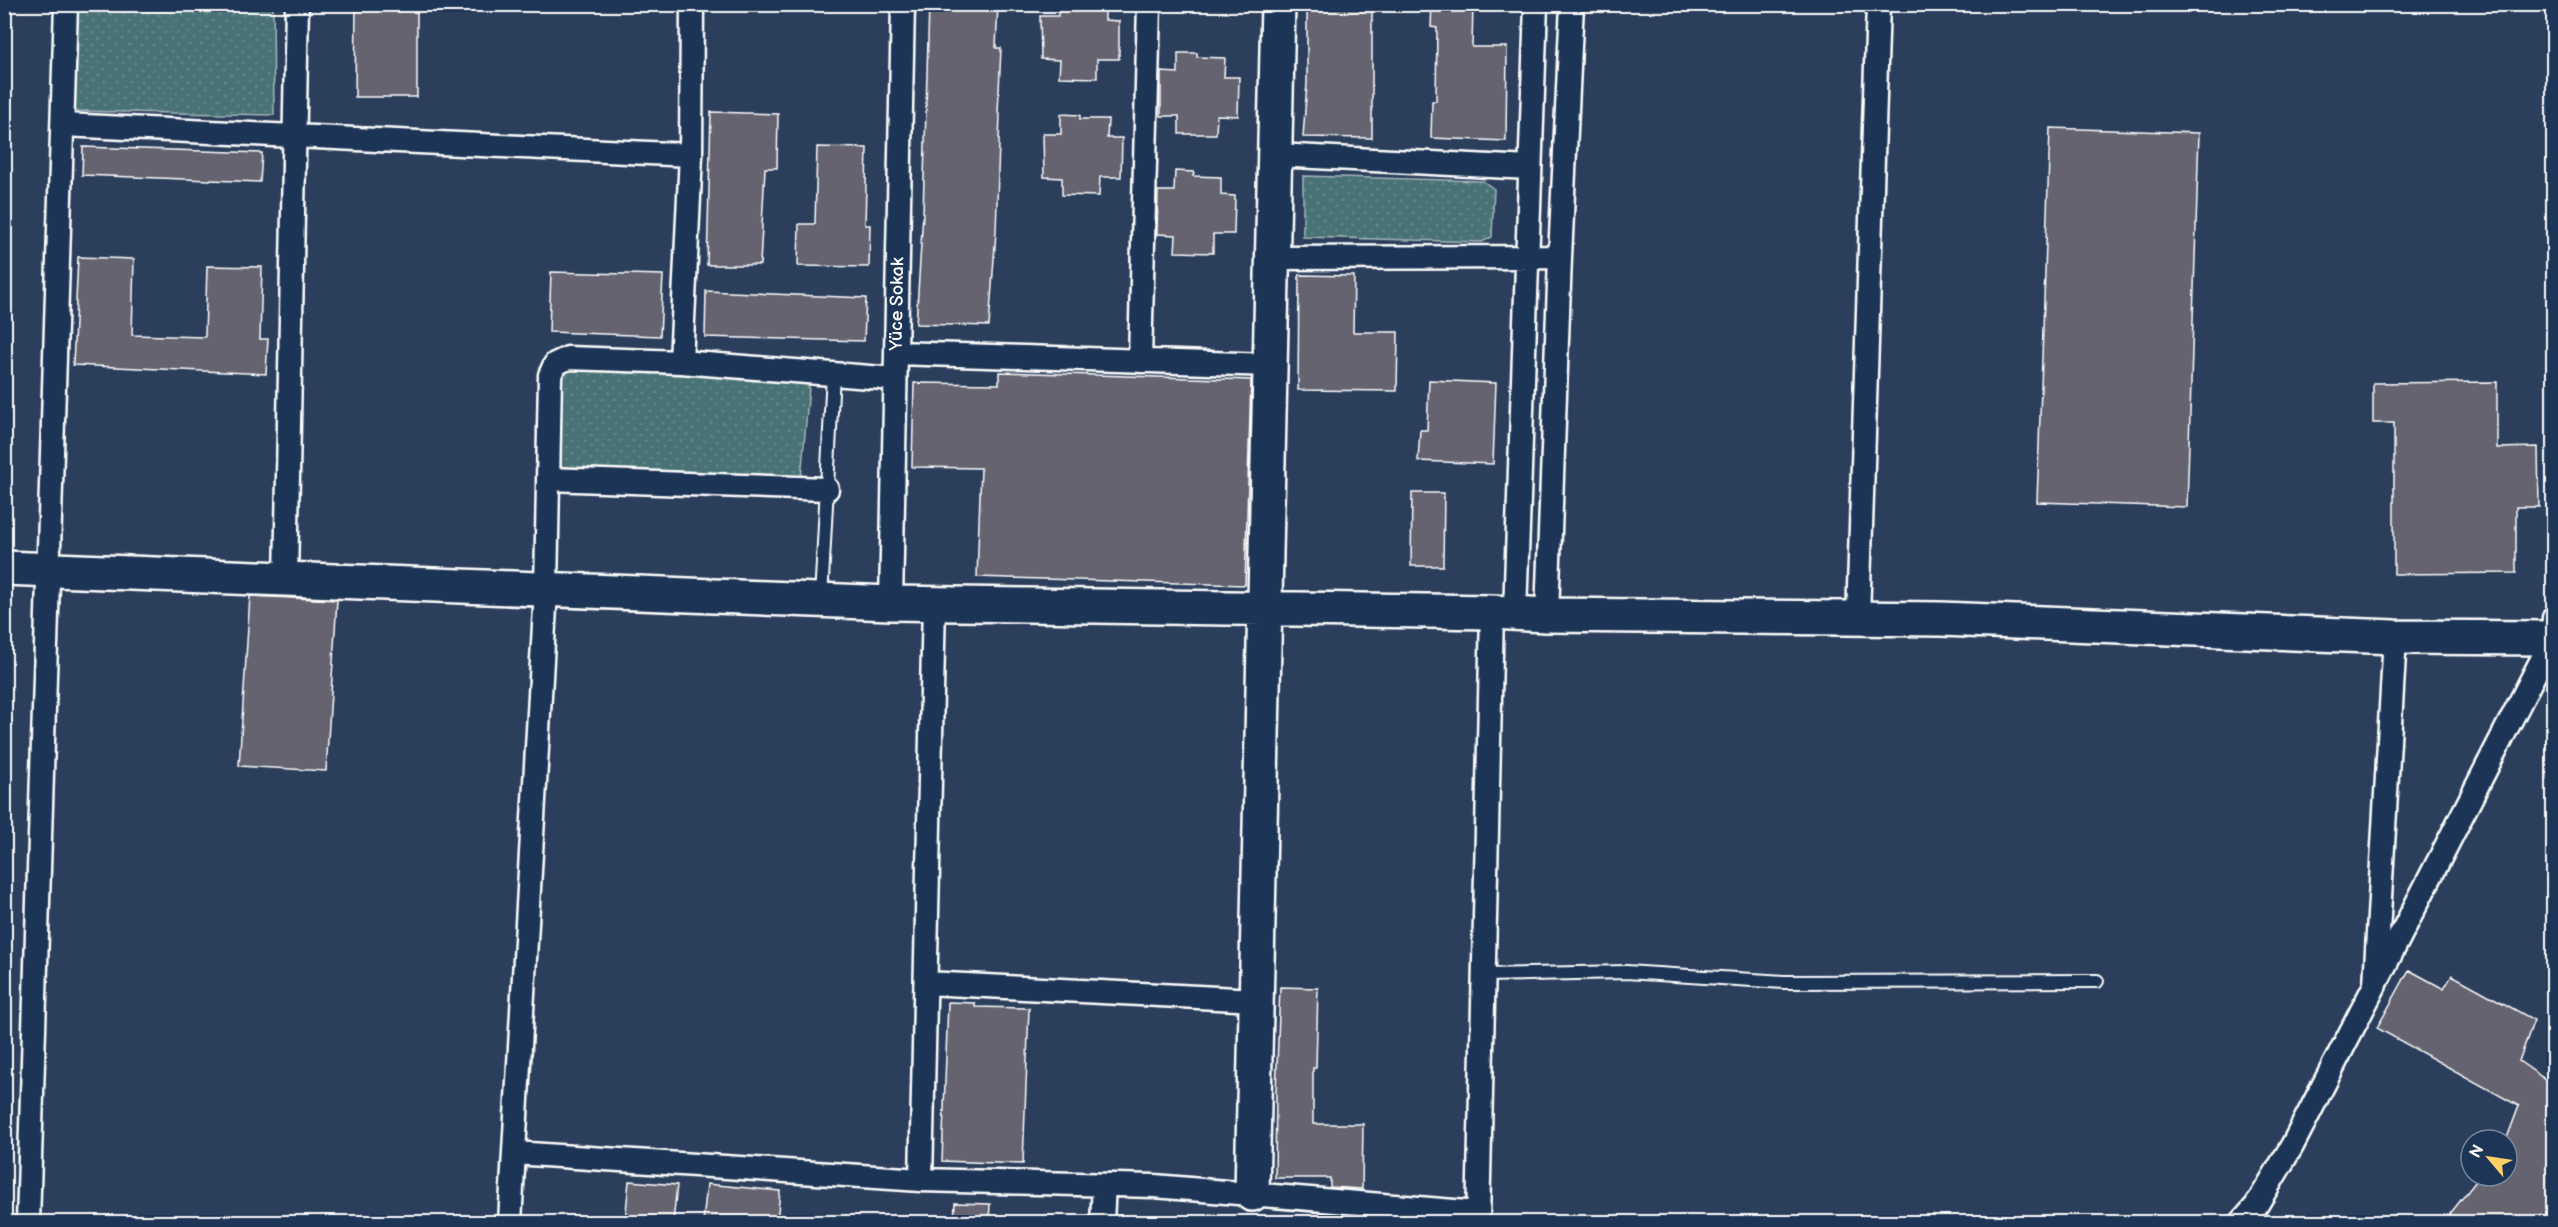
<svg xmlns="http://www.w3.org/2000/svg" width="2558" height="1227" viewBox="0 0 2558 1227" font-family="'Balsamiq Sans',sans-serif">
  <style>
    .park { fill: url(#park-dots); stroke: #a4b8ba; stroke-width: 1.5 }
    .building { fill: #65646f; stroke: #fff; stroke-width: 1.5 }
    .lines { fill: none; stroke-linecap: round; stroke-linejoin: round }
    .lane-casing { stroke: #fff; stroke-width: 16 }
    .street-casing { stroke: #fff; stroke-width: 27 }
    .secondary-casing { stroke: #fff; stroke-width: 38 }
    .lane { stroke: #1d3557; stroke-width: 12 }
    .street { stroke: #1d3557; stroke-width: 22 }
    .secondary { stroke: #1d3557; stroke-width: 33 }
    .labels { text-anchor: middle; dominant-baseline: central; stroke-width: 5; stroke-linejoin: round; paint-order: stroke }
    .street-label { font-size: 18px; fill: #fff; stroke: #1d3557 }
  </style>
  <defs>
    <pattern id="park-dots" width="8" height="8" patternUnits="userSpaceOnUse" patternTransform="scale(1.5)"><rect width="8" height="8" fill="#497276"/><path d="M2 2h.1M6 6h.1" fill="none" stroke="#64878b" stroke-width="1.8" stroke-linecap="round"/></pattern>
  </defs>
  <rect width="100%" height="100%" fill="#2b3e5c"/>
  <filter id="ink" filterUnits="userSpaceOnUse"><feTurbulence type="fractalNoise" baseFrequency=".0167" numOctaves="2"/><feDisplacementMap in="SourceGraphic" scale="12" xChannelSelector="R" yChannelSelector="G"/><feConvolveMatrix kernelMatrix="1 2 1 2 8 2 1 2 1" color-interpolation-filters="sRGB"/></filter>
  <g filter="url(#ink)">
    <path class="park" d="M77 5H273L274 115 73 111Z
      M1303 176 1483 181 1494 189 1492 237 1482 242 1303 237Z
      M562 367 805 377 809 387 801 479 559 469 558 375Z"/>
    <path class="building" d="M356 4H417V97H355Z
      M929 4H998L996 48H1001L998 113H1000L996 232 989 326 916 324 923 213Z
      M1058 4H1105V20L1119 21V59H1097V78L1059 77 1060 60 1041 59 1040 16H1058Z
      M1307 4H1372V138L1303 137 1307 83Z
      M1432 4H1473L1472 47H1507L1506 141 1431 138 1432 101H1436L1437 28 1431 27Z
      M1178 53H1197V57L1225 58 1224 77H1239L1238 116 1217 115 1216 134H1179V116H1161V72L1178 73Z
      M711 112 778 114 777 168H765L760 265H707Z
      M1061 114 1080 115V119H1108L1107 138H1122L1121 177H1100L1099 196 1062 195V178L1044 177 1043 134H1061Z
      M2050 128 2199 133 2187 507 2037 502Z
      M83 147 262 153 260 182 82 175Z
      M817 147 867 148 865 225H870L869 267 798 266 799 224H815Z
      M1175 171 1194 172 1193 176 1221 177V195L1235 196 1234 234H1213V253L1175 252 1176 235 1157 234 1158 191H1174Z
      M78 257 134 259 132 335 205 337 207 266 262 267 260 339H268L266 374 73 365Z
      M551 272 663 275 660 336 549 332Z
      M1299 275 1354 276 1353 332H1398L1397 391 1298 390Z
      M706 291 866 298 864 341 705 337Z
      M999 372 1251 380 1245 585 977 577 981 468 912 467 914 383 999 384Z
      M1429 380 1496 383 1493 464 1418 461 1420 430H1427Z
      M2497 382V448L2538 447 2539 507H2516V573L2394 574V423H2373V383Z
      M1412 493H1444L1443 566H1411Z
      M250 596 337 600 326 771 239 766Z
      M2409 970 2444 989 2452 975 2534 1020 2519 1061 2553 1085V1222H2458L2449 1215 2480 1176H2507V1138L2519 1106 2377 1028Z
      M1280 987 1318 988 1316 1068H1313V1124H1363L1362 1189 1330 1187V1178H1275L1276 1092Z
      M948 1002 975 1003V1007L1029 1008 1023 1164 942 1161Z
      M629 1181 677 1185 673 1222H625Z
      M707 1184 780 1191 777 1222H703Z
      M955 1203 990 1204 989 1222H954Z"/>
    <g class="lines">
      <defs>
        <path id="lane" d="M821 599 833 374
          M1484 975 1626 972 1784 982 2097 981"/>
        <path id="street" d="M692 4 691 155 681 362 895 379
          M63 125 691 155
          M1275 155 1530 168
          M1273 258 1560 257
          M896 353 1271 365
          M1140 361 1149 4
          M548 479 827 489
          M286 580 297 4
          M891 603 903 4
          M1515 613 1536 4
          M1547 615 1560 257 1572 4
          M1858 618 1878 4
          M2379 977 2553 638 2554 618
          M926 983 1256 1000
          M514 1153 921 1180 1154 1186 1478 1213
          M921 1180 934 603
          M28 1222 66 4
          M510 1222 546 590 550 375 555 364 568 358 681 362
          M1102 1222 1104 1185
          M1478 1222 1492 612
          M2242 1222 2256 1206 2292 1146 2375 985 2395 637"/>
        <path id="secondary" d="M4 568 891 603 1492 612 1547 615 1941 619 2395 637 2554 638
          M1252 1194 1278 4"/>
      </defs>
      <use href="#lane" class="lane-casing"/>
      <use href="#street" class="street-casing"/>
      <use href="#secondary" class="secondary-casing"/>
      <use href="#lane" class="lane"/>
      <use href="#street" class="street"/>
      <use href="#secondary" class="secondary"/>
    </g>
  </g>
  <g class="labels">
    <g class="street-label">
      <text transform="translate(897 304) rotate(-89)">Yüce Sokak</text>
    </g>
  </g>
  <rect width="2558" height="1227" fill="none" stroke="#1d3557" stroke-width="24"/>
  <rect x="12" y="12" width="2534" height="1203" fill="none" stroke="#fff" stroke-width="2" filter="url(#ink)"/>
  <g transform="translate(2489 1158) rotate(299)"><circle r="28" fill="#1d3557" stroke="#77869a" stroke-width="1.5"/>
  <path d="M0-4.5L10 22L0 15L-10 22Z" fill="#ffd166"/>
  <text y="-9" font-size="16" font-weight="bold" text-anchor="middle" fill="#ffffff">N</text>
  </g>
</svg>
